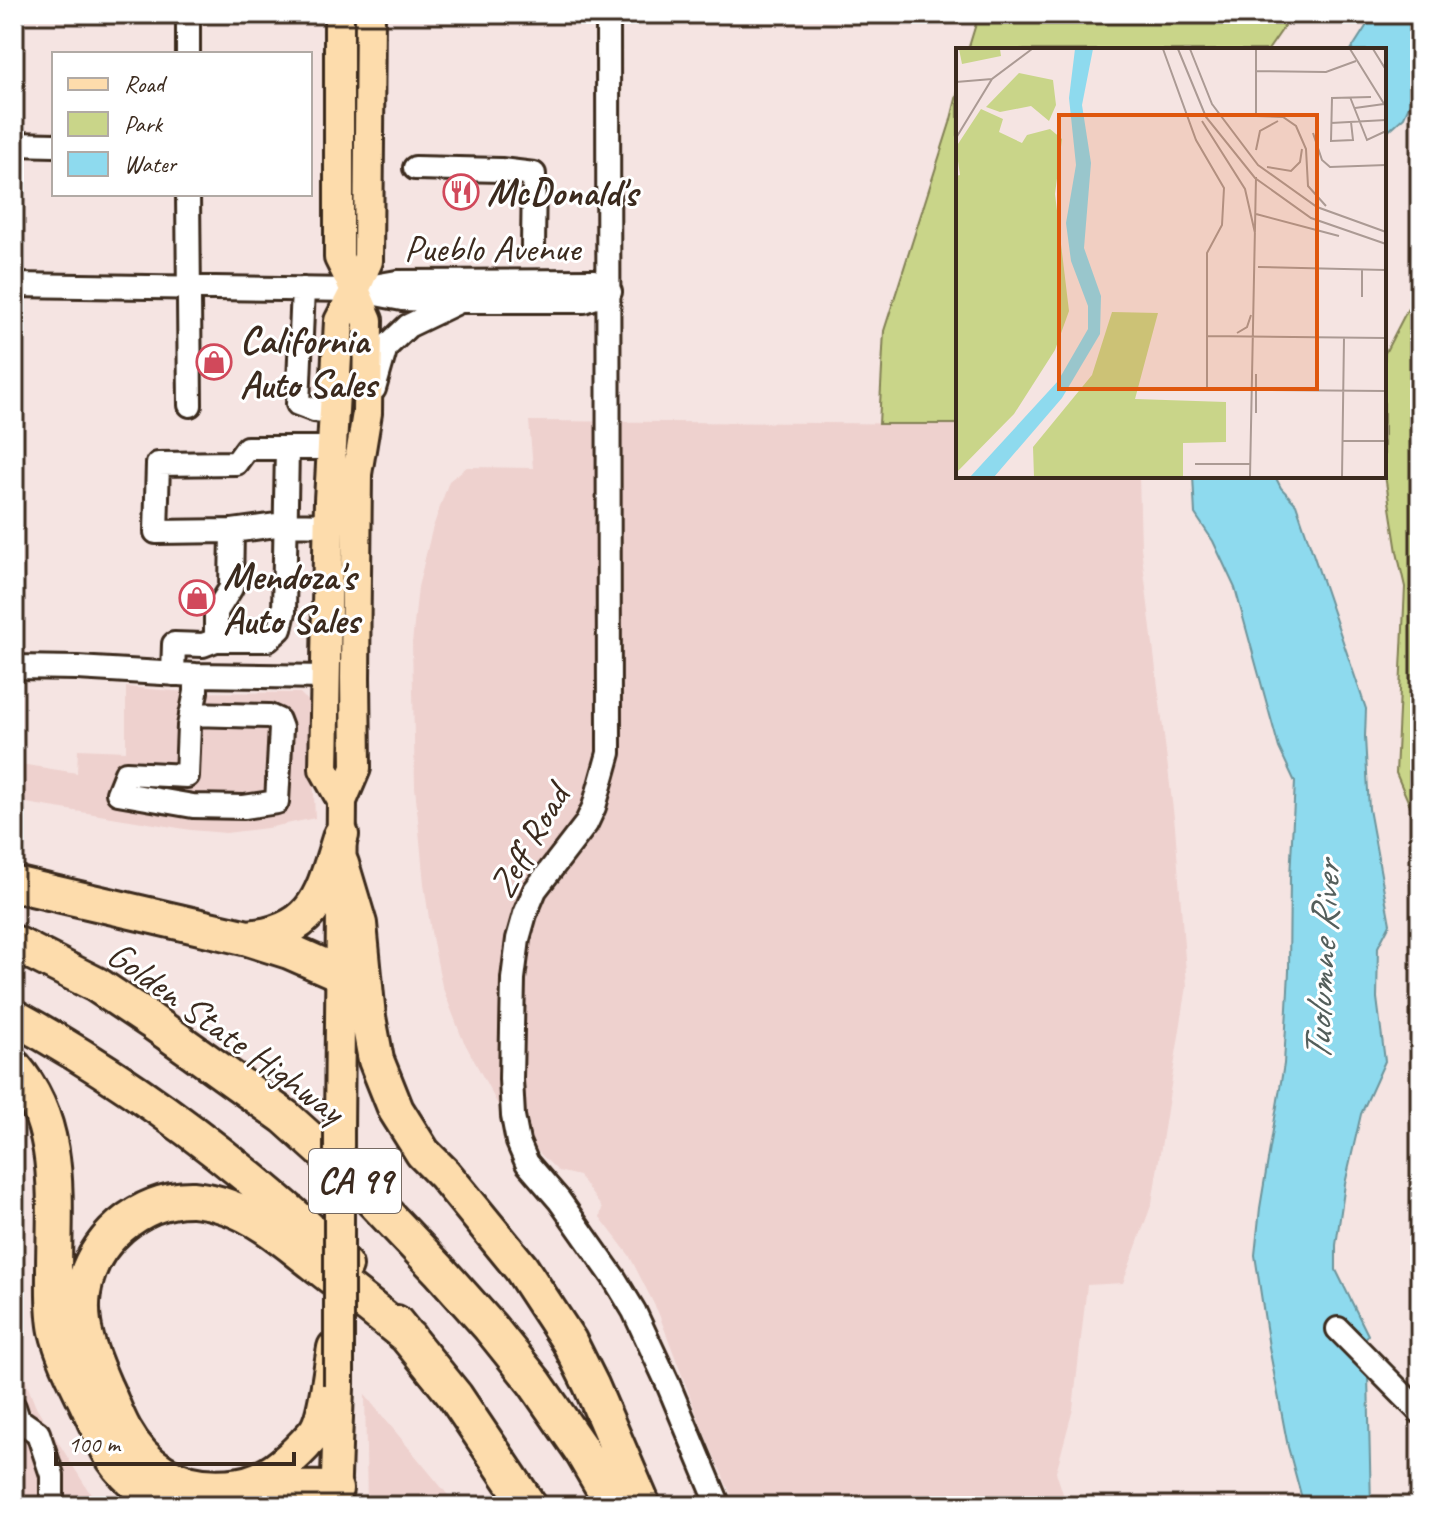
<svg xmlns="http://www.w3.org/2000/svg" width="1434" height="1520" viewBox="0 0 1434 1520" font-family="Caveat,sans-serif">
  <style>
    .built { fill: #eed1ce }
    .green { fill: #c9d589; stroke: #828054; stroke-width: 2 }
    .water { fill: #8edaee; stroke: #6d949b; stroke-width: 2 }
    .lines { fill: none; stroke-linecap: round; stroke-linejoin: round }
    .minor-casing { stroke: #3b2a1e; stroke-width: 28 }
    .major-casing { stroke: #3b2a1e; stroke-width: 34 }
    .highway-casing { stroke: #3b2a1e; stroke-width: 40 }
    .minor { stroke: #fff; stroke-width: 22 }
    .major { stroke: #fddcac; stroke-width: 28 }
    .highway { stroke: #fddcac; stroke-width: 34 }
    .major-bridge-casing { stroke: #3b2a1e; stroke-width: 34; stroke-linecap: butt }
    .major-bridge { stroke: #fddcac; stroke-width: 28 }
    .labels { text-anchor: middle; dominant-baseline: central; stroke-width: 6; stroke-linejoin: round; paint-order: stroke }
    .shield { fill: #fff; stroke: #766a62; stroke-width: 2 }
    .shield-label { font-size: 36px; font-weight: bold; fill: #3b2a1e }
    .poi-label { font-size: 38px; font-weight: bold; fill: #3b2a1e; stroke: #fff; text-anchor: start }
    .street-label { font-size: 38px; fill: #3b2a1e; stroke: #fff }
    .water-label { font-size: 40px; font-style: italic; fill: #545f5c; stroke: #fff }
    .inset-road { fill: none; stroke: #ab9a94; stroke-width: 2 }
    .view { fill: #df570d; fill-opacity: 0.15; stroke: #df570d; stroke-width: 4 }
    .inset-edge { fill: none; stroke: #3b2a1e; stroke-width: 4 }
  </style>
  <rect width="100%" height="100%" fill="#f5e4e2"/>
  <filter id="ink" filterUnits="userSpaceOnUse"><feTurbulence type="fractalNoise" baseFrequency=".0125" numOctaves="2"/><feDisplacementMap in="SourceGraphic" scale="16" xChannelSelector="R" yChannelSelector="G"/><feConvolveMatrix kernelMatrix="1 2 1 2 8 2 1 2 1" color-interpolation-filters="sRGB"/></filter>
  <g filter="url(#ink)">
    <path class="built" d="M529 421 958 424V476H1139L1141 547 1175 826 1187 986 1152 1203 1123 1283 1087 1285 1073 1409 1056 1472 1067 1506H736L702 1428 658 1312 629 1255 600 1217 602 1208 579 1176 558 1171 530 1144 497 1103 462 1038 442 986 431 932 424 884 415 787 412 643 418 587 432 530 449 481 467 467 533 468Z
      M126 687 186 692 300 693 310 703 315 818 267 828 226 833 191 830 14 801V763L77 773 78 749 126 751Z
      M14 1351 35 1405 88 1490 102 1506H14Z
      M365 1395 457 1506H367Z"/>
    <path class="green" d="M979 14H1293L1268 50H968Z
      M958 91V424H879L884 331 950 123Z
      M1420 285V948L1411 808 1396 773 1405 587 1397 552 1384 469V364L1385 353Z"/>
    <path class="water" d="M1374 14H1420V81L1404 117 1384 135V50H1351Z
      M1193 476H1275L1281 488 1296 504 1366 709 1365 737 1369 809 1390 924 1378 947 1377 998 1385 1061 1361 1114 1345 1184 1336 1245V1270L1368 1335 1359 1347 1368 1375 1371 1506H1304L1288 1447 1269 1347 1255 1255 1260 1208 1284 1064 1289 971 1290 877 1295 782 1279 748 1235 588 1213 541 1195 514Z"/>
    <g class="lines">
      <defs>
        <path id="minor" d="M188 14V54
          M608 14 609 753 594 807 586 824 535 890 525 914 518 939 513 979 511 1079 513 1116 518 1142 527 1163 559 1200 614 1278 634 1311 668 1384 719 1506
          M14 144 54 145
          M415 168 501 170 534 174 533 246
          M188 194 190 405
          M14 285 355 290 402 299 461 301H584L610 292
          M368 287 397 282 594 281 610 292
          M303 289 298 404 314 410 334 412
          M374 389 386 347 408 326 458 302
          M287 448H332
          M232 531 284 524 329 525
          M14 667 77 668 196 675 325 677
          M173 674 174 644 203 645 216 640V612L231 588 232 531 156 532 158 464 236 463 247 448H287L284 612 280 629 268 640H216
          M191 714 269 716 278 720 281 728 277 802 244 807 193 806 118 793 126 773 187 776 189 726 196 692V675
          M1338 1329 1420 1412
          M14 1407 18 1419 38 1433 52 1475V1506"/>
        <path id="major" d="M339 14V258L355 290 339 321 329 500 324 769 342 801
          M339 1132 342 801 356 768 355 678 357 474 367 413 368 320 355 290 368 261 370 14
          M335 1506 339 1387"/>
        <path id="highway" d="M341 864 359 924 368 1017 376 1060 396 1110 423 1153 444 1174 521 1268 569 1341 591 1385 643 1506
          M14 884 248 938 289 951 339 973
          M248 938C318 932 323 891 341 835
          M14 943 97 985 151 1021 285 1117 345 1171 439 1270 490 1327 535 1383 580 1448 614 1506
          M14 1017C96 1062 173 1115 246 1175 280 1203 315 1232 345 1266
          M14 1067C64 1125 54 1200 54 1271 54 1290 53 1312 57 1331 64 1361 83 1393 95 1421 101 1433 106 1448 114 1459 128 1480 152 1499 176 1506
          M396 1323 455 1396 529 1506
          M335 1348C331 1368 327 1414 317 1430 314 1435 309 1439 305 1444 287 1463 267 1481 240 1485 190 1493 149 1475 124 1430 116 1416 111 1400 104 1386 91 1356 78 1326 83 1293 90 1241 140 1198 193 1199 205 1200 217 1203 228 1207 260 1218 288 1243 314 1263 346 1288 378 1313 409 1338
          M248 1488 335 1489"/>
      </defs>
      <use href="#minor" class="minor-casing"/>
      <use href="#major" class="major-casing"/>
      <use href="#highway" class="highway-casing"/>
      <use href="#minor" class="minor"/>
      <use href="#major" class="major"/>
      <use href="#highway" class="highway"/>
      <defs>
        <path id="major-bridge" d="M339 1132V1385"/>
      </defs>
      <use href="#major-bridge" class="major-bridge-casing"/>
      <use href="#major-bridge" class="major-bridge"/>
    </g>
  </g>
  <defs>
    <symbol id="restaurant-ring" viewBox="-11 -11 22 22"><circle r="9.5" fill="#fff" stroke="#d1495b" stroke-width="1.5"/><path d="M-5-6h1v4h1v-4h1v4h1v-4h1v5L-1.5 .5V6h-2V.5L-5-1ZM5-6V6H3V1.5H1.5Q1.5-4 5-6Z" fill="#d1495b"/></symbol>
    <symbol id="shop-ring" viewBox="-11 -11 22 22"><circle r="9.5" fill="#fff" stroke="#d1495b" stroke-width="1.5"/><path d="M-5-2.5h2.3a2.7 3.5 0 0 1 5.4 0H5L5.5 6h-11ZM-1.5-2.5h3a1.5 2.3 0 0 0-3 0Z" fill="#d1495b"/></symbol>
  </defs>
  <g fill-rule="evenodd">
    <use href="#restaurant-ring" x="441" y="172" width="40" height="40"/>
    <use href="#shop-ring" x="194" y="342" width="40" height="40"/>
    <use href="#shop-ring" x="177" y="578" width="40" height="40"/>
  </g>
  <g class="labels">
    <rect class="shield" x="309" y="1149" width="92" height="64" rx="6"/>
    <g class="shield-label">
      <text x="355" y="1181">CA 99</text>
    </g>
    <g class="poi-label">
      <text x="487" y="192">McDonald's</text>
      <text x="240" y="340">California<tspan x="240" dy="44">Auto Sales</tspan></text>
      <text x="223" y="576">Mendoza's<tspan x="223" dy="44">Auto Sales</tspan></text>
    </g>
    <g class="street-label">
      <text x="492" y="248">Pueblo Avenue</text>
      <text transform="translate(529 841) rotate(-60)">Zeff Road</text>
      <text transform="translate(226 1032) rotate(36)">Golden State Highway</text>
    </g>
    <g class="water-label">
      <text transform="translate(1322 962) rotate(-87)">Tuolumne River</text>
    </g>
  </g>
  <g transform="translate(956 48)">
    <rect width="430" height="430" fill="#f5e4e2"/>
    <path d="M3 1H44L45 8 6 16ZM63 25 97 32 100 57 93 73 75 58 44 64 30 59ZM25 61 47 71 43 84 66 95 71 87 94 81 106 91 99 146 113 263 99 302 58 366 0 425V128L4 127 0 99ZM156 264 202 265 179 351 270 354V394L227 395V429H78L77 399 136 327Z" fill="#c9d589"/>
    <path d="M119 1H137L126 57 135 115 128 200 145 248 144 286 106 350 38 429H14L102 333 132 281V258L115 213 110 175 120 117 113 50Z" fill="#8edaee"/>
    <path class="inset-road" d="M207 1 240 92 268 140 266 177 251 205V342H294M222 1 250 69 299 130 355 170 430 196M234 1 256 56 302 117 361 159 430 184M300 1V68M394 1 430 59M417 1 430 22M300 23 370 24 400 13M0 34 36 31M394 49 411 92 430 83M399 60 428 56M300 68 327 69 340 78 350 101 352 138 370 158M246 73 289 141 299 185M395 74 397 92 375 93 376 50 415 49M375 75 430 72M357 85 366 112 374 119 430 117M0 90 36 31 76 1M300 102 304 83 322 73M311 119 335 123 344 114 346 101M300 166 383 188M302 219 430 222M406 221V249M281 285 291 279 295 267M251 288 430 290M300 342 430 343M300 365V326M386 393H430M239 416H294M294 429 300 129M386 429 388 290"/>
    <path class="view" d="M103 67H361V341H103Z"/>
    <rect width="430" height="430" class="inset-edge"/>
  </g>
  <rect width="1434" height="1520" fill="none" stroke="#fff" stroke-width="48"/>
  <rect x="24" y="24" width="1386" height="1472" fill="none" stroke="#3b2a1e" stroke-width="3" filter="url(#ink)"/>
  <rect x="52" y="52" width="260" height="144" fill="#ffffff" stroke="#b1aaa5" stroke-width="2"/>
  <rect x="68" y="78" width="40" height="12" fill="#fddcac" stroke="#b1aaa5" stroke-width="2"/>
  <text x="124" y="92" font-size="24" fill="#3b2a1e">Road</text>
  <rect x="68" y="112" width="40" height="24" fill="#c9d589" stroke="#b1aaa5" stroke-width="2"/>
  <text x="124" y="132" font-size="24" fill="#3b2a1e">Park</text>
  <rect x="68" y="152" width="40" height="24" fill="#8edaee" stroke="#b1aaa5" stroke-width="2"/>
  <text x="124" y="172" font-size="24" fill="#3b2a1e">Water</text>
  <path d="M56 1452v12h238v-12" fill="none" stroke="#3b2a1e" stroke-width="4"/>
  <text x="68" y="1452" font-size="24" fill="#3b2a1e" stroke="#ffffff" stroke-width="6" paint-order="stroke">100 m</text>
</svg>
